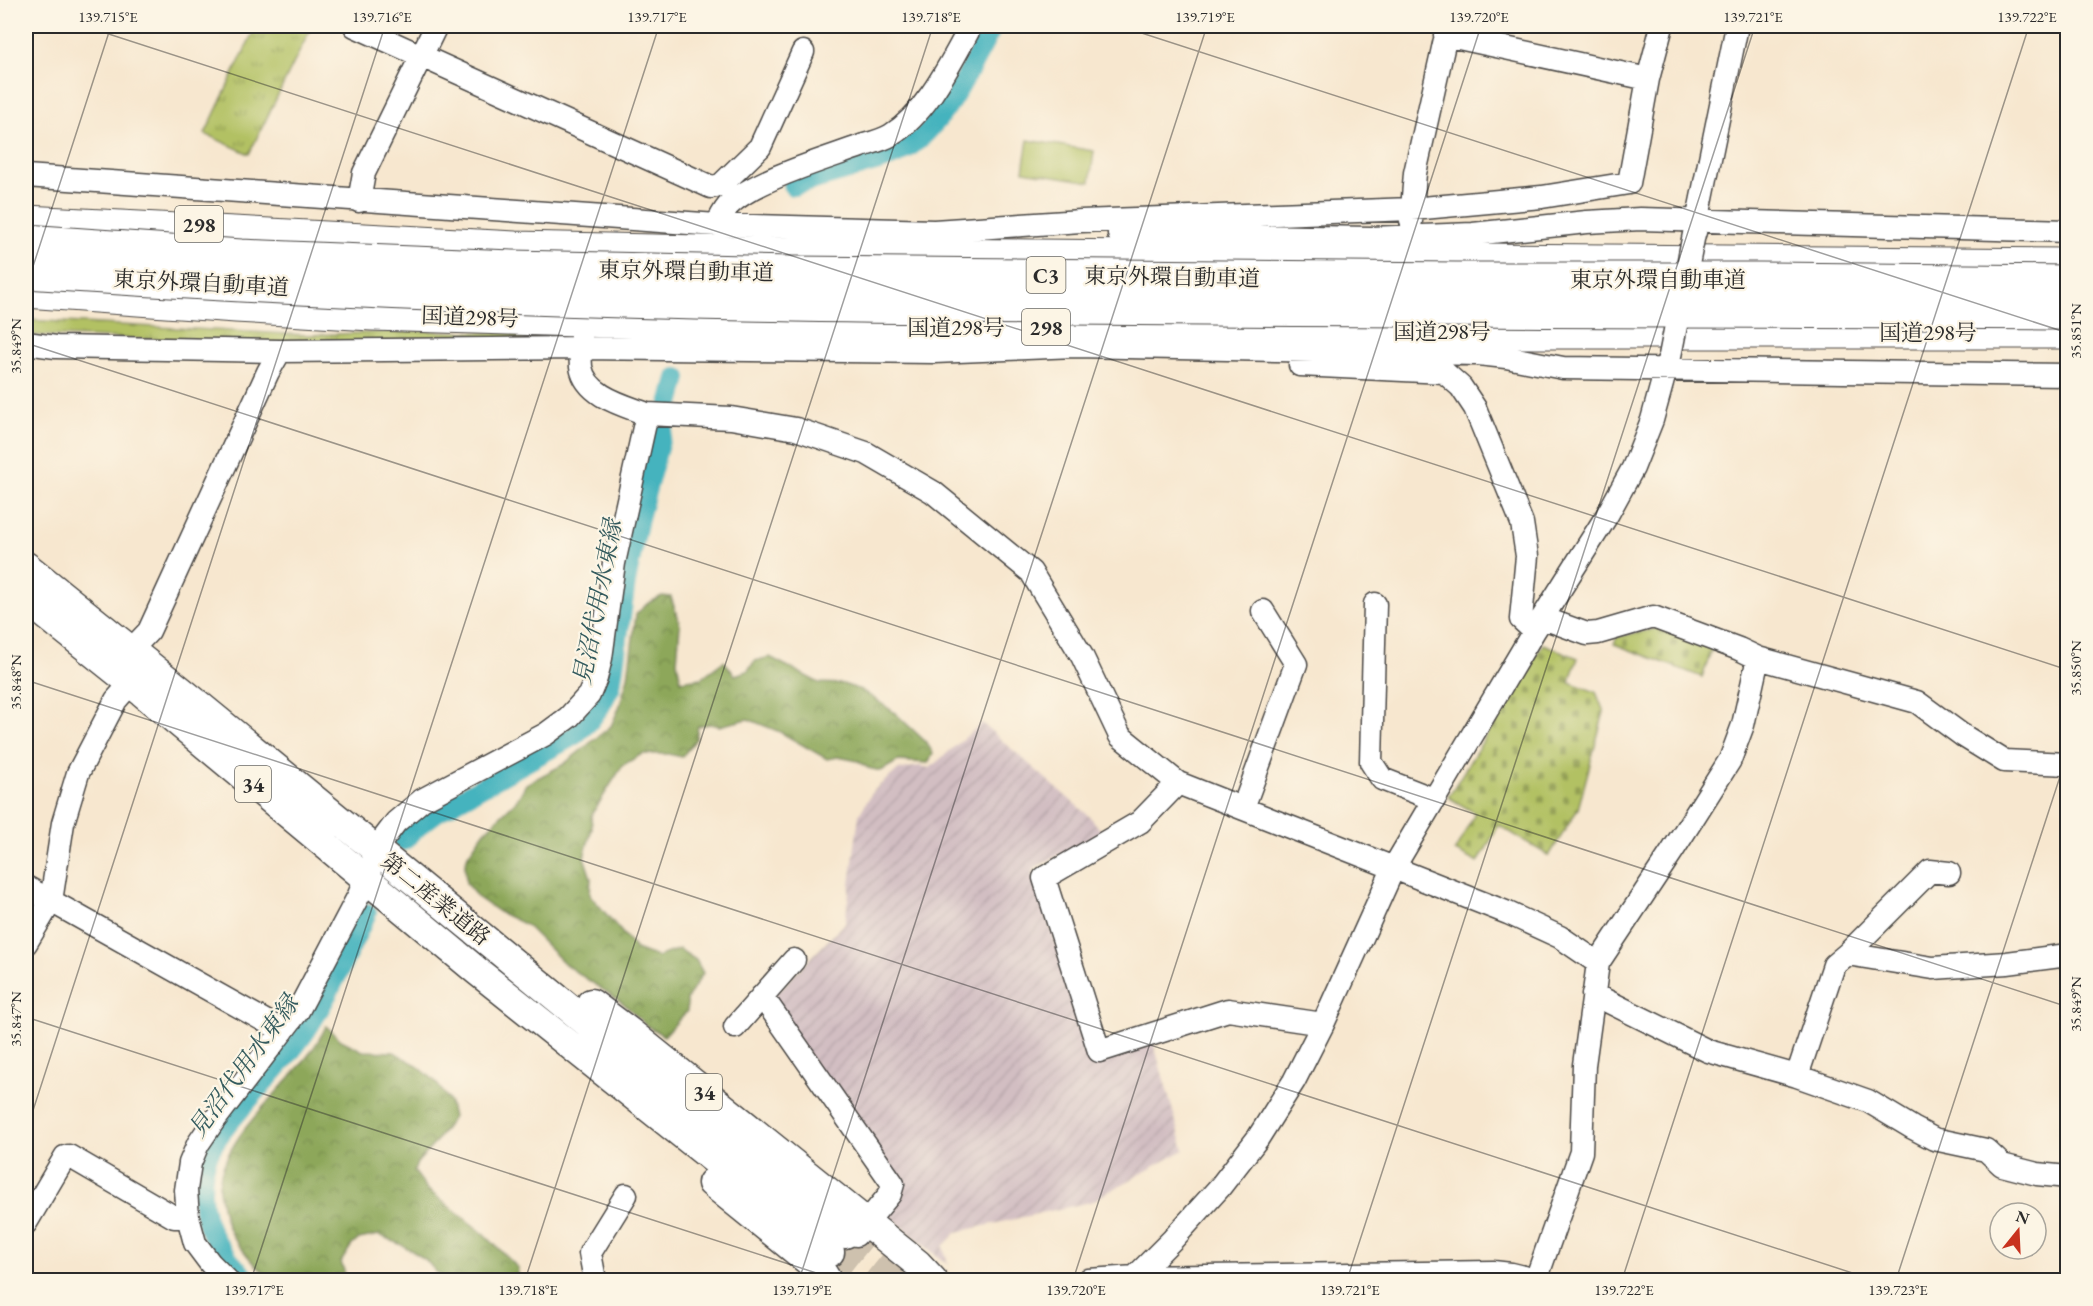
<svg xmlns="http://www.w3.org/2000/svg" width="2093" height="1306" viewBox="0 0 2093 1306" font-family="'EB Garamond','Noto Serif JP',serif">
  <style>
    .industrial { fill: url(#industrial-furrows) }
    .grass { fill: url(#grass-tufts); stroke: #6e7648; stroke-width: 1.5 }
    .forest { fill: url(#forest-crowns); stroke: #5c6942; stroke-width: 1.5 }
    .cemetery { fill: url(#cemetery-stones); stroke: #6e7648; stroke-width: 1.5 }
    .park { fill: #b2c164; stroke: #6e7648; stroke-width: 1.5 }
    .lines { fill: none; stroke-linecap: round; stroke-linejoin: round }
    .canal { stroke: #44b3be; stroke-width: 20 }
    .major-tunnel { stroke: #cec1ae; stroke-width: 28; stroke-dasharray: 28 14; stroke-linecap: butt }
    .minor-casing { stroke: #4a4744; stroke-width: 25 }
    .major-casing { stroke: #4a4744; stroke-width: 31 }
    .highway-casing { stroke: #4a4744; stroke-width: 35 }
    .minor { stroke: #fff; stroke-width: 22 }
    .major { stroke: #fff; stroke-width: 28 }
    .highway { stroke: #fff; stroke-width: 33 }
    .minor-bridge-casing { stroke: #4a4744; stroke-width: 25; stroke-linecap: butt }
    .highway-bridge-casing { stroke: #4a4744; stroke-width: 35; stroke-linecap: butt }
    .minor-bridge { stroke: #fff; stroke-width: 22 }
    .highway-bridge { stroke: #fff; stroke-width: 33 }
    .ticks { fill: none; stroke: #2b2b2b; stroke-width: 1.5; stroke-opacity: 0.45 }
    .labels { text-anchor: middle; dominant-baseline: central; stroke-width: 4.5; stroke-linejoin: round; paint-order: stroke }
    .shield { fill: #fcf5e5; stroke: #6a6863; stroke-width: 1.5 }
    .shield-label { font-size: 21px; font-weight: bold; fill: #2b2b2b }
    .street-label { font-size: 22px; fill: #2b2b2b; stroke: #fcf5e5 }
    .water-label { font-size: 24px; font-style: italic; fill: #345b5e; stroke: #fcf5e5 }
    .neatline { fill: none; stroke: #2b2b2b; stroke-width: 2 }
    .ticks-label { font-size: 15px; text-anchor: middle; fill: #2b2b2b }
  </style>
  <defs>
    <pattern id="industrial-furrows" width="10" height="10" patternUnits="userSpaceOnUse" patternTransform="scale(1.5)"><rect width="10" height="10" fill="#d2bec2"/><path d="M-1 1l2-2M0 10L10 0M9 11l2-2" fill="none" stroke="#b4a3a7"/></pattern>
    <pattern id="grass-tufts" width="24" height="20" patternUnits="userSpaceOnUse" patternTransform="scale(1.5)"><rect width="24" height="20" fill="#b2c164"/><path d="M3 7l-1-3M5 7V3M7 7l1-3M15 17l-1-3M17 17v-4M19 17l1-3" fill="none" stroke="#919d53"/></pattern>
    <pattern id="forest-crowns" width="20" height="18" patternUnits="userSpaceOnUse" patternTransform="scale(1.5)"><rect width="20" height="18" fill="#8da75a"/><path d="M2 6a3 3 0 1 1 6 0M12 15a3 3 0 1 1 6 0" fill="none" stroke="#73884b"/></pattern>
    <pattern id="cemetery-stones" width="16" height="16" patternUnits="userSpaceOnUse" patternTransform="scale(1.5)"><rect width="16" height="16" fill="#b2c164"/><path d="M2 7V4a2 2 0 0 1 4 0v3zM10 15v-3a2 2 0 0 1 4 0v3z" fill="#919d53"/></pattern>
  </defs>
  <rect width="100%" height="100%" fill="#fcf5e5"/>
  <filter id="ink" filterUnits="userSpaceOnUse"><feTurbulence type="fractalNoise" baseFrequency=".0167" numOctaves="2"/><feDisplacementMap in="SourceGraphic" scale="12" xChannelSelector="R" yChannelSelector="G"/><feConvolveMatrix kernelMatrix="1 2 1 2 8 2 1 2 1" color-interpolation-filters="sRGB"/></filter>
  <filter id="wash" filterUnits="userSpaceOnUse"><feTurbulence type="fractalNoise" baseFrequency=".008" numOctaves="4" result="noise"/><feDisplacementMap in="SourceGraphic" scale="24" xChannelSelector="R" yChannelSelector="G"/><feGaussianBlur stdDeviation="1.35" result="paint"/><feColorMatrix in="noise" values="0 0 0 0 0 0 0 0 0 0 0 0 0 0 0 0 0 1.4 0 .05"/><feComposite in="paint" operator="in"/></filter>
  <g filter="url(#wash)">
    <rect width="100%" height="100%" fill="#f7e7cf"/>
    <path class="industrial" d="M982 723 1091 818 1102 832 1034 868 1032 874 1095 1056 1153 1041 1184 1150 1090 1202 957 1232 943 1246 948 1265 887 1214 901 1195 771 999 845 923 859 815 873 791 898 770 919 766 930 768Z"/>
    <path class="grass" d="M256 26H312L249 154 205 134Z
      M26 320 307 335 418 331 565 334 556 339 323 345 26 335Z"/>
    <path class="forest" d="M662 596 671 597 680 625 677 662 681 681 701 678 724 661 735 675 747 671 755 661 770 657 819 683 843 684 861 690 894 712 927 743 933 754 928 763 898 761 881 771 868 768 858 761 838 757 827 759 780 732 748 719 719 726 710 724 698 726 696 739 682 757 668 754H642L623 765 609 787 591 816 592 828 584 857 591 878 590 895 636 949 657 957 679 949 696 960 703 973 687 999V1011L664 1036 647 1026 623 1003 567 966 526 925 499 912 477 897 466 883 465 864 468 855 485 831 517 800 526 784 564 764 611 726 619 708 628 677 636 614 648 603Z
      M326 1026 341 1040 363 1051 394 1052 415 1064 434 1080 449 1100 453 1117 435 1143 417 1163 414 1171 427 1189 484 1234 518 1268 517 1280H449L437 1273 425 1259 404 1246 379 1235 359 1239 351 1246 341 1262 347 1280C333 1281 283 1284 274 1279 258 1271 246 1254 235 1240 228 1231 224 1217 222 1206 221 1199 218 1191 219 1184 226 1126 303 1079 326 1026Z"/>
    <path class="cemetery" d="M1664 627 1713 647 1702 677 1614 644 1617 637Z
      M1543 644 1578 658 1569 682 1596 692 1604 712 1578 809 1549 856 1499 825 1478 863 1455 851 1475 813 1448 797Z"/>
    <path class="park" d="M1028 140 1094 151 1090 182 1023 171Z"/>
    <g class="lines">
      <path class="canal" d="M793 186C818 179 843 172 868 164 879 161 892 158 903 151 944 127 971 67 993 26
        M403 841 421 824 437 812 575 735 588 723 600 707 611 686 626 582 639 518 677 378
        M248 1280C222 1255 201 1228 202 1190 202 1177 204 1163 210 1151 217 1136 229 1123 240 1110 261 1085 285 1061 304 1034 329 997 347 953 367 913"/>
    </g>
  </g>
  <g filter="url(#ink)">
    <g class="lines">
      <path class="major-tunnel" d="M845 1234 903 1280
        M830 1252 866 1280"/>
      <defs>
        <path id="minor" d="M355 26 711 187 721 185 760 147 803 52
          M1445 35 1648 79
          M26 176 717 225 934 231 1081 221 1412 209 1542 197 1629 183 1648 79 1662 26
          M359 201 364 173 436 26
          M1411 221 1415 173 1448 26
          M717 225C720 218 723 212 728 206 753 180 826 159 861 146 871 143 883 140 891 135 927 113 951 62 971 26
          M1695 232 1737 26
          M1119 234 1371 238 1473 234 1587 222 1640 219 2068 231
          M26 343 56 347 280 351 581 348 934 352 1075 346 1478 354 1506 357 1563 368 2068 375
          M1300 365 1444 372 1461 387 1475 408 1522 523 1527 556 1521 619 1534 631
          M647 414 731 418 796 429 866 453 933 492 1031 572 1082 656 1120 736 1178 783 1508 913 1560 937 1598 963
          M1375 604 1371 762 1382 779 1433 799
          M1543 618 1587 634 1598 633 1653 617 1739 649 1758 658 1917 702 1962 735 2004 761 2068 764
          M130 651 149 631 268 372 280 351
          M1178 783 1140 822 1044 878 1099 1051 1228 1010 1323 1024
          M1243 808 1296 664 1263 611
          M26 887 283 1031
          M26 943 51 901 63 823 78 773 116 700 131 683
          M1847 954 1933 968 2007 963 2068 955
          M1593 994 1708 1051 1797 1076 1868 1101 1913 1128 1934 1139 1986 1150 2002 1165 2037 1174 2068 1177
          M762 996 893 1184 890 1194 856 1235
          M735 1027 794 960
          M1797 1076 1834 965 1847 954 1930 871 1949 873
          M26 1223 65 1157 69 1156 174 1217H188
          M227 1280 210 1263 195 1243 188 1217 186 1190 190 1163 198 1144 213 1122 298 1011 359 895 381 842 396 822 422 800 546 734 569 717 589 695 596 678 601 658 614 563 647 414C623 405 586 396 581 367 580 357 581 345 581 334
          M595 1280 590 1253 626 1195
          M1088 1280 1136 1277 1493 1272 1511 1274 1536 1280
          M1132 1280 1173 1239 1220 1187 1258 1138 1294 1081 1323 1024 1394 867 1534 631 1606 517 1633 468 1652 420 1669 358
          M1536 1280 1581 1152 1584 1065 1598 963 1673 850 1730 760 1743 725 1758 658"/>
        <path id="major" d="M26 566 199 705 845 1234
          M26 599 131 683 477 971 830 1252
          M591 1003 631 1033 867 1223 918 1264 933 1280
          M712 1183 822 1272 827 1280"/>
        <path id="highway" d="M26 222 515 248 795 254 2068 265
          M26 291 236 306 372 314 788 326 1457 332H2068"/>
      </defs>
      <use href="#minor" class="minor-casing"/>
      <use href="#major" class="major-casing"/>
      <use href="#highway" class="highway-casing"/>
      <use href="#minor" class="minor"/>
      <use href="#major" class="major"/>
      <use href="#highway" class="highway"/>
      <defs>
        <path id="minor-bridge" d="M1670 356 1694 234"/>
        <path id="highway-bridge" d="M26 241 241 256 512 267 793 273 1457 279H1760L2068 282
          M26 272C282 289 538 301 795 305 1219 312 1643 309 2068 313"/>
      </defs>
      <use href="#minor-bridge" class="minor-bridge-casing"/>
      <use href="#highway-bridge" class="highway-bridge-casing"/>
      <use href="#minor-bridge" class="minor-bridge"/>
      <use href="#highway-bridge" class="highway-bridge"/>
    </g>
  </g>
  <path class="ticks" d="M84 26 2068 670M1120 26 2068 333M26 288 111 26M26 343 2068 1007M26 680 1874 1280M26 1017 838 1280M26 1132 385 26M251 1280 659 26M525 1280 933 26M799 1280 1207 26M1073 1280 1481 26M1347 1280 1755 26M1622 1280 2029 26M1896 1280 2068 752"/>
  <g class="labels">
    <g class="shield">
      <rect x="175" y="206" width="48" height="36" rx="4.5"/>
      <rect x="1026.5" y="257" width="39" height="36" rx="4.5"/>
      <rect x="1022" y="309" width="48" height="36" rx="4.5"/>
      <rect x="235" y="766" width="36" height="36" rx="4.5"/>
      <rect x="686" y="1074" width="36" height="36" rx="4.5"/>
    </g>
    <g class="shield-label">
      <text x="199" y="224">298</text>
      <text x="1046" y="275">C3</text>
      <text x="1046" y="327">298</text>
      <text x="253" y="784">34</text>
      <text x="704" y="1092">34</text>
    </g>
    <g class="street-label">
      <text transform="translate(686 271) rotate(1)">東京外環自動車道</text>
      <text transform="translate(1172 277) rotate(1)">東京外環自動車道</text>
      <text x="1658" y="279">東京外環自動車道</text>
      <text transform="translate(201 283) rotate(3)">東京外環自動車道</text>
      <text transform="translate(470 317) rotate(2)">国道298号</text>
      <text x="956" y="327">国道298号</text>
      <text x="1442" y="331">国道298号</text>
      <text x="1928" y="332">国道298号</text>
      <text transform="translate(436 899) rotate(39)">第二産業道路</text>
    </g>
    <g class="water-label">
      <text transform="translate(597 602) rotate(-79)">見沼代用水東縁</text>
      <text transform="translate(243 1066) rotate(-54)">見沼代用水東縁</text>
    </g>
  </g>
  <rect width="2093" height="1306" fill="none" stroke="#fcf5e5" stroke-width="66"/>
  <g transform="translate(2018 1231) rotate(18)"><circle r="28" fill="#fcf5e5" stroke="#a8a49b" stroke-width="1.5"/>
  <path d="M0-4.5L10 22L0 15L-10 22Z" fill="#c8321e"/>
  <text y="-9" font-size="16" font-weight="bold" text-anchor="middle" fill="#2b2b2b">N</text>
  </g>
  <rect x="33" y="33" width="2027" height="1240" class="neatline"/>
  <g class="ticks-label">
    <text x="108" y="22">139.715°E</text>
    <text x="382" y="22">139.716°E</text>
    <text x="657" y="22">139.717°E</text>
    <text x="931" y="22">139.718°E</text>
    <text x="1205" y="22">139.719°E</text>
    <text x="1479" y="22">139.720°E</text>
    <text x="1753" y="22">139.721°E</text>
    <text x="2027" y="22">139.722°E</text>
    <text transform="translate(2076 331) rotate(-90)" y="5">35.851°N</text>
    <text transform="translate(16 346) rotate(-90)" y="5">35.849°N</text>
    <text transform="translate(2076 668) rotate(-90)" y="5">35.850°N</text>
    <text transform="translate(16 682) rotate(-90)" y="5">35.848°N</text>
    <text transform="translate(2076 1004) rotate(-90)" y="5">35.849°N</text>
    <text transform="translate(16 1019) rotate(-90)" y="5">35.847°N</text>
    <text x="254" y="1295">139.717°E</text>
    <text x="528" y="1295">139.718°E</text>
    <text x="802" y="1295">139.719°E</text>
    <text x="1076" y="1295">139.720°E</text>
    <text x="1350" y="1295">139.721°E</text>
    <text x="1624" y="1295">139.722°E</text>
    <text x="1898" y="1295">139.723°E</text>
  </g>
</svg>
